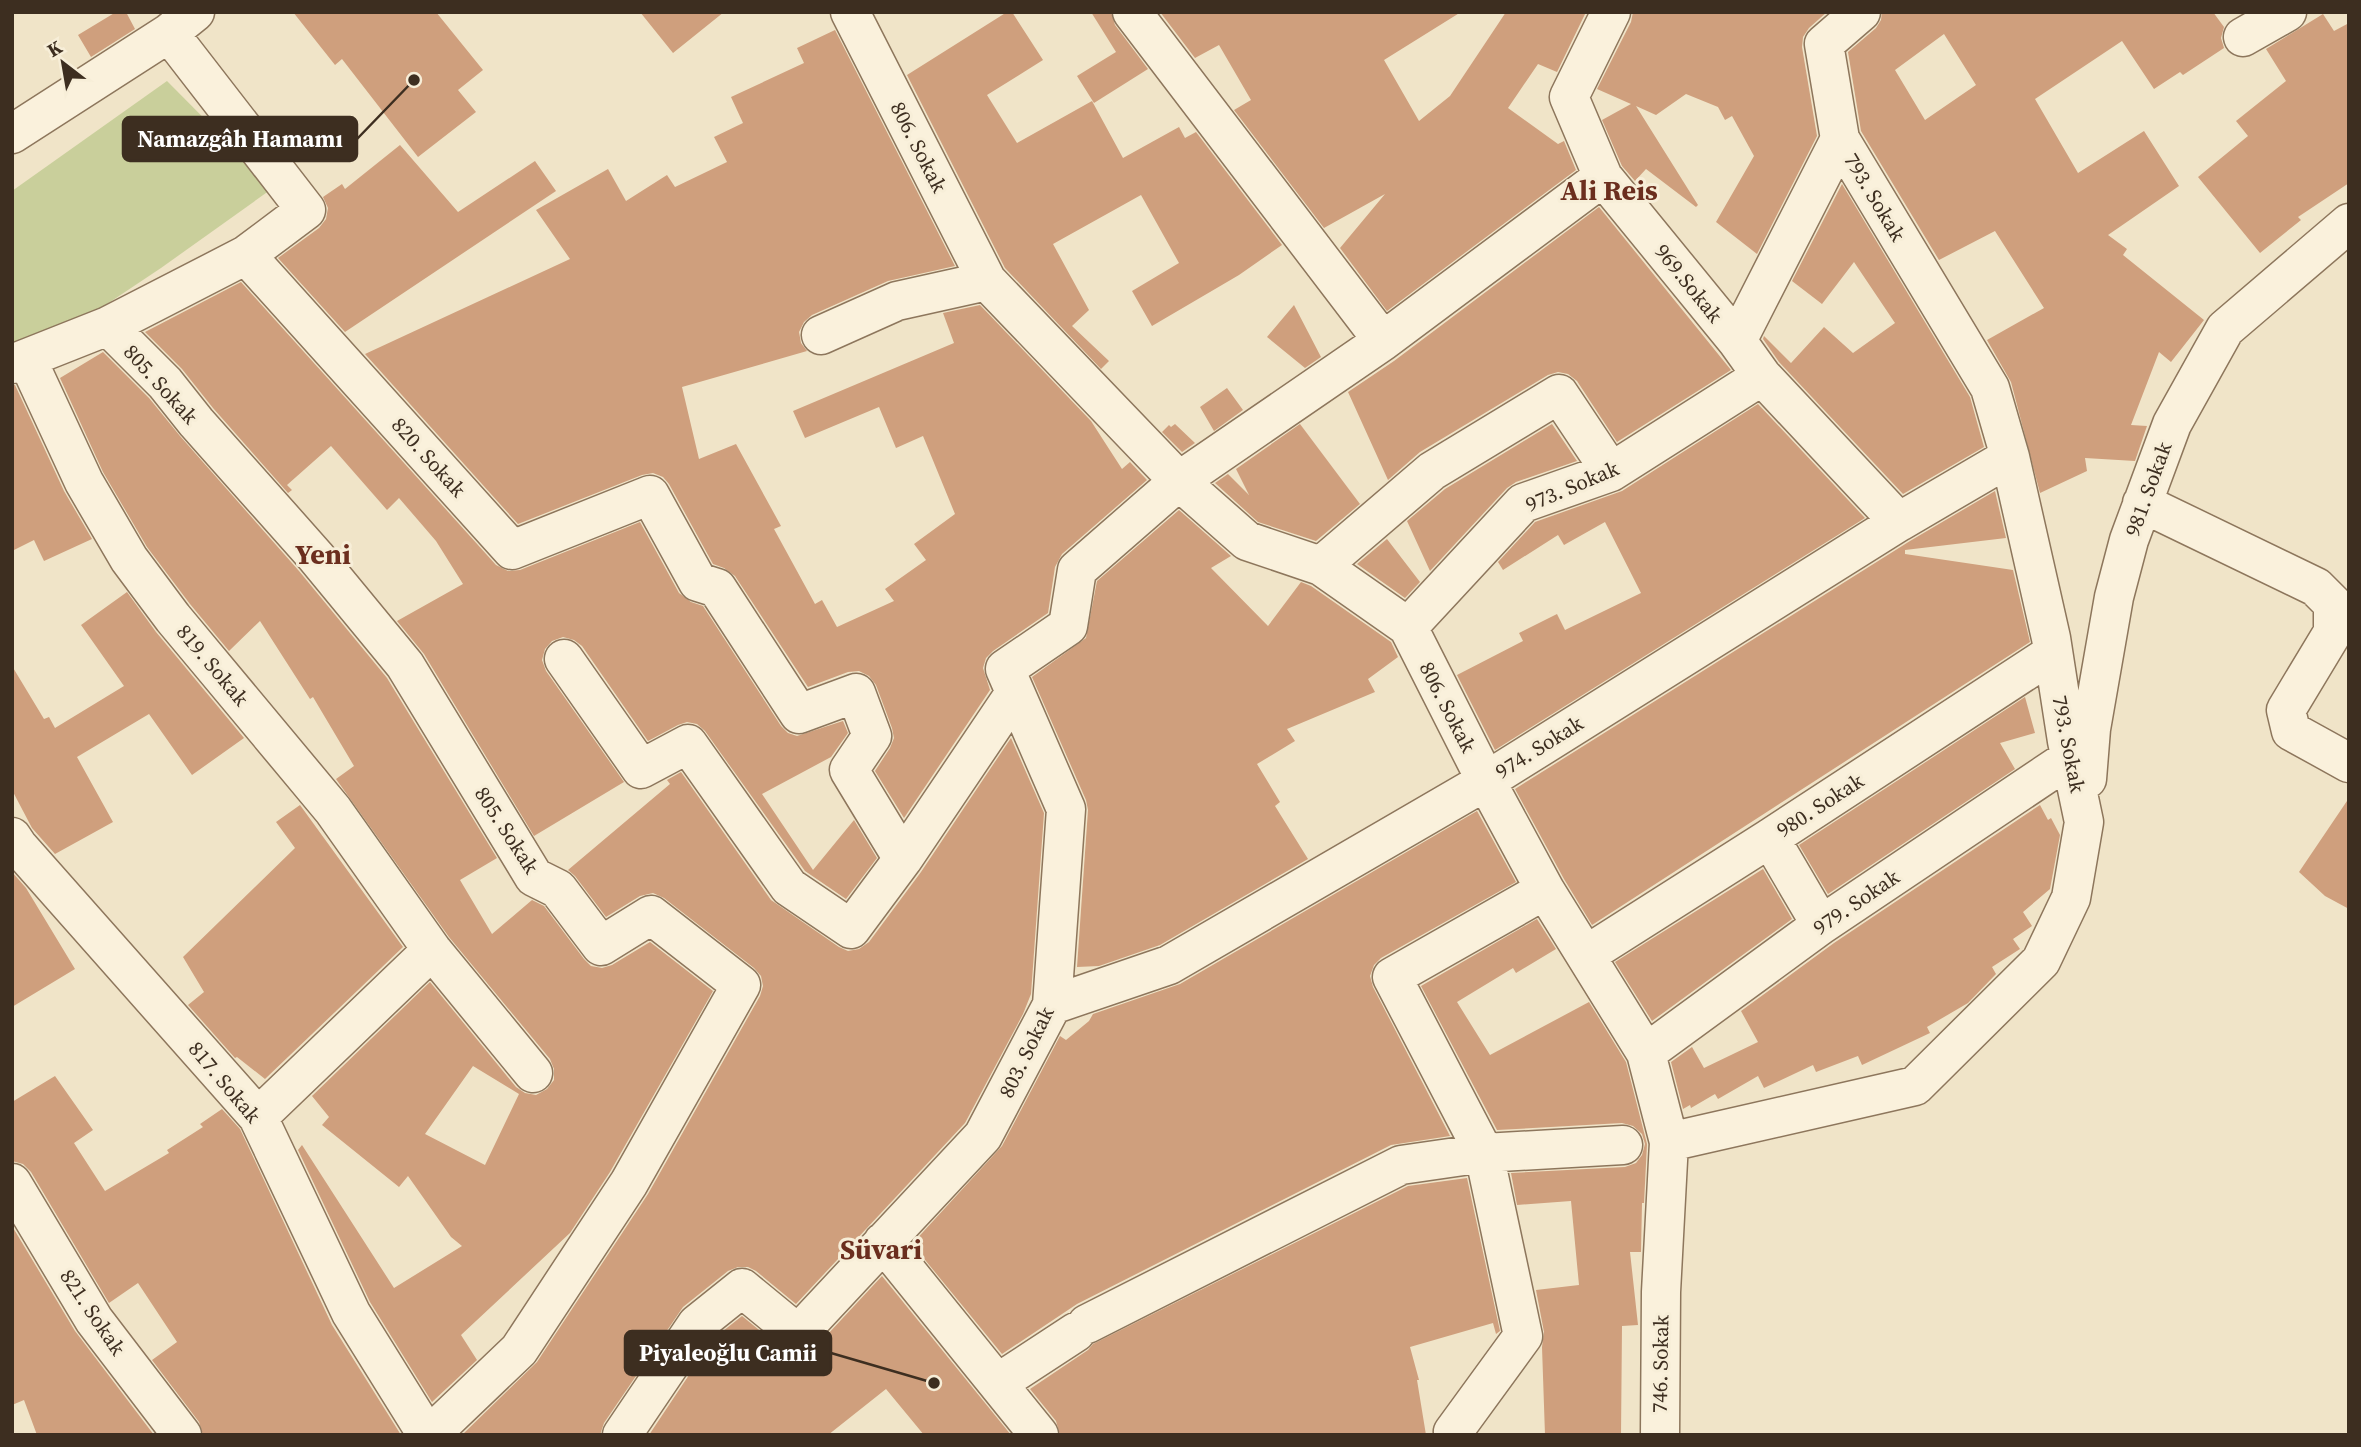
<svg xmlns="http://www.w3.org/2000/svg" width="2361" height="1447" viewBox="0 0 2361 1447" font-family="'Source Serif 4',serif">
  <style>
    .green { fill: #c9cf9b }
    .building { fill: #cf9f7d; fill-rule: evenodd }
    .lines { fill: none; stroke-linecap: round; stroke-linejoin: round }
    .street-casing { stroke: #8d765c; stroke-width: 41 }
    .street { stroke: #faf1dc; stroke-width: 38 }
    .labels { text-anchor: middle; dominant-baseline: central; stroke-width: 6; stroke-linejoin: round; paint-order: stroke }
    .street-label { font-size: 21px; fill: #3d2e20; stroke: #f7eed8 }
    .district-label { font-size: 28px; font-weight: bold; fill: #6b2e1e; stroke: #f7eed8 }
    .leader { fill: none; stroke: #3d2e20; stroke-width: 2.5 }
    .callout-dot { fill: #3d2e20; stroke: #f7eed8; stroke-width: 2.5 }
    .callout { fill: #3d2e20; stroke: #3d2e20; stroke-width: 2.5 }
    .callout-label { font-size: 23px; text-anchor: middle; font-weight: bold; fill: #fff }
  </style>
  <rect width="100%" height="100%" fill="#f0e4c8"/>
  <path class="green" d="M167 81 273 188 161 268 41 348 12 358V191Z"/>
  <path class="building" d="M116 12H126L135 29 91 57 78 35Z
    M293 12H436L483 70 458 90 476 112 418 157 342 59 335 65Z
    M640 12H724L673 53Z
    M1007 12H1012L1043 60 987 95 1017 143 1092 101 1123 158 1179 127 1185 138 1196 132 1282 245 1239 275 1152 326 1132 291 1179 263 1141 195 1053 244 1089 310 1072 326 1109 361 1101 369 1005 268 907 75Z
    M1091 12H1111L1115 25 1148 69 1094 103 1077 76 1116 52Z
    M1160 12H1461L1384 60 1419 121 1450 96 1506 12H1586L1557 72 1538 64 1508 108 1558 144 1564 141 1576 170 1387 311 1340 248 1385 194 1324 228 1234 110 1251 100 1219 45 1195 58Z
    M1633 12H1827L1809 28 1803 37 1802 47 1817 136 1757 254 1716 222 1754 156 1732 116 1725 120 1718 107 1686 94 1656 115 1636 106 1698 205 1696 207 1646 169 1635 181 1622 166 1602 120 1631 104 1597 89 1631 22Z
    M1882 12H2213L2224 27 2221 38 2224 48 2183 75 2180 72 2154 89 2122 41 2035 99 2078 173 2144 131 2179 186 2108 235 2127 249 2123 255 2204 320 2171 362 2159 352 2131 425 2147 426 2135 461 2085 458 2087 471 2040 493 2011 382 1987 340 2044 308 1995 231 1939 260 1861 131 1848 52 1876 28 1881 20ZM1944 34 1976 85 1925 120 1895 70Z
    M2323 14 2334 31 2349 23V183L2298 217 2301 220 2260 253 2198 177 2248 136 2236 121 2286 81 2266 49Z
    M835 30 955 266 888 281 812 315 804 322 799 332 801 343 807 351 682 387 699 459 736 444 781 526 774 529 815 604 822 600 837 627 894 601 885 589 926 560 914 544 955 514 923 436 896 448 879 407 805 438 793 411 954 343 943 313 980 305 1091 421 1122 469 1130 462 1147 480 1062 554 1055 567 1048 613 993 651 986 658 983 668 990 690 904 818 875 771 890 748 894 738 892 728 876 685 869 676 859 671 848 672 808 687 735 576 724 568 713 564 669 484 663 477 653 473 642 475 518 524 365 354 570 259 536 210 608 169 626 201 667 175 675 187 727 162 714 137 743 123 731 97 804 63 797 48Z
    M400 145 458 212 535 161 556 191 345 332 278 258 319 228 326 219 328 208 323 197 342 184 345 189Z
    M1842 184 1970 397 1984 447 1903 494 1779 362 1763 339 1764 336 1791 363 1824 327 1853 353 1895 323 1854 262 1822 304 1792 281Z
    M1599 207 1731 370 1617 442 1577 381 1568 374 1558 372 1548 375 1420 452 1388 480 1348 392 1394 361Z
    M241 282 496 565 508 571 520 570 640 522 679 593 691 602 703 606 781 726 788 733 797 736 843 721 848 733 831 757 762 794 813 870 854 820 877 858 846 899 805 871 705 731 697 724 687 722 678 725 648 741 582 646 574 640 563 637 552 641 545 649 542 660 546 671 624 782 534 836 424 654 397 621 463 584 436 541 399 498 387 510 331 446 287 485 292 490 288 493 213 408 182 369 145 332Z
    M1294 305 1321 357 1305 368 1267 337Z
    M103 352 149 398 180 436 299 571 387 678 497 858 460 880 492 934 532 900 544 906 584 959 591 966 602 968 612 965 650 942 713 991 610 1172 570 1233 461 1335 477 1360 432 1402 370 1302 298 1150 302 1145 394 1288 462 1246 451 1237 408 1176 399 1187 322 1125 329 1117 312 1096 430 982 516 1087 525 1093 536 1095 547 1089 554 1080V1069L550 1059 449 937 336 779 354 766 313 697 310 699 260 621 229 651 190 604 147 547 103 472 60 378ZM473 1066 519 1094 485 1165 425 1134Z
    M12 385H15L64 491 92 539 44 561 34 540 12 551Z
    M1227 388 1243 410 1214 431 1200 407Z
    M1758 404 1865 518 1495 750 1457 675 1523 641 1519 633 1557 614 1565 630 1641 593 1605 522 1564 545 1558 535 1503 570 1498 562 1535 522 1622 491Z
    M1175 424 1195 443 1182 452 1162 432 1169 425 1171 427Z
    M1300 424 1360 504 1316 541 1258 522 1215 483 1228 474 1249 495 1236 469Z
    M1552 424 1577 461 1516 482 1507 488 1430 571 1407 521 1445 489Z
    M1995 491 2006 538 1905 550V554L2013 570 2030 642 1592 925 1564 879 1515 789 1910 541Z
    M1179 510 1231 556 1211 568 1268 626 1301 582 1311 586 1391 642 1398 657 1368 679 1375 692 1287 729 1295 741 1257 764 1280 802 1275 806 1308 859 1160 945 1099 966 1077 967 1088 810 1086 800 1032 677 1086 638 1097 581Z
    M1387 539 1420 582 1405 598 1357 564Z
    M127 592 156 632 244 738 192 775 149 714 77 757 113 822 55 854 32 828 12 790V666L44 719 49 717 55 728 124 686 81 625Z
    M2025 697 2035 733 2000 743 2015 769 1828 894 1799 845Z
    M1011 738 1044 813 1031 994 1023 1014 965 1123 796 1304 756 1271 748 1267H738L728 1271 683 1307 604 1423 600 1435H462L537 1362 648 1194 760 996 763 986 761 976 754 968 664 898 653 893 640 896 606 917 575 876 568 870 670 784 667 780 681 772 771 900 839 947 848 951 859 949 869 942 921 872Z
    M2349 798V909L2325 896 2299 872Z
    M300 805 403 947 265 1079 237 1057 235 1058 188 1005 204 992 183 957 295 848 276 822Z
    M2040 805 2048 820 2051 818 2060 835 2050 889 2023 912 2032 926 2013 939 2020 949 1992 967 1996 974 1968 1003 1927 1027 1930 1033 1862 1065 1858 1056 1816 1072 1813 1065 1764 1088 1758 1076 1718 1099 1715 1094 1691 1108 1690 1105 1683 1109 1671 1062 1692 1047 1704 1068 1758 1042 1741 1011 1834 943Z
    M1477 811 1516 882 1381 958 1374 965 1370 976 1373 987 1450 1136 1391 1145 1077 1304 1002 1354 912 1244 1002 1146 1060 1036 1066 1040 1089 1021 1093 1014 1180 984Z
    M1763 869 1792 919 1652 1021 1615 962Z
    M12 872 26 888 75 969 12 1007Z
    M1537 919 1556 949 1516 973 1513 968 1457 1002 1490 1055 1589 1002 1626 1062 1647 1144 1644 1203H1642L1641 1252H1630L1638 1325 1622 1326 1621 1435H1545L1542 1347 1544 1332 1536 1290 1579 1285 1571 1201 1517 1205 1511 1173 1625 1167 1636 1163 1642 1155 1645 1144 1642 1134 1633 1126 1622 1123 1497 1130 1421 986Z
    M55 1076 93 1130 74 1143 105 1191 169 1153 167 1150 203 1127 200 1124 222 1109 240 1129 332 1325 401 1435H203L199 1422 152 1360 177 1342 138 1283 109 1303 31 1172 23 1164 12 1161V1102Z
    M1467 1178 1500 1331 1496 1334 1493 1323 1410 1347 1419 1380H1417L1426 1435H1060L1056 1421 1030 1389 1088 1350 1093 1344 1408 1186Z
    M12 1226 75 1331 154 1435H37L24 1400 12 1405Z
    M882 1276 1011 1435H924L886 1389 828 1435H649L713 1339 742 1316 785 1351 793 1355H804L814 1349Z"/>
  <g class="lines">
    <defs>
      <path id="street" d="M850 12 987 281 1179 481 1247 541 1321 566 1408 627 1486 781 1545 890 1646 1053 1669 1142 1661 1292 1660 1435
        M1132 12 1383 341
        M1611 12 1569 97 1603 177 1737 341 1762 376 1899 522
        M2243 37 2287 12
        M12 134 169 33 195 12
        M246 255 512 550 650 495 698 582 717 588 799 714 856 693 872 736 849 770 903 859 1015 693
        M108 326 246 255 306 210 169 33
        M821 335 897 301 987 281
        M1737 341 1840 139 1824 44 1861 12
        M27 359 84 482 129 559 173 618 333 810 432 950 533 1073
        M12 364 108 326 165 383 196 422 316 557 405 665 534 877 558 889 601 946 651 915 741 985 629 1183 519 1350 430 1435
        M2142 503 2316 587 2333 604V632L2286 710 2291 731 2349 763
        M1321 566 1432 471 1559 394 1611 472
        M1408 627 1523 503 1611 472 1762 376
        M564 659 641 769 688 744 789 887 851 929 903 859
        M2087 779 2091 729 2114 597 2129 540 2172 424 2225 329 2349 223
        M12 837 18 846 258 1117 351 1313 427 1435
        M1770 838 1821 925
        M1586 955 1770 838 2053 653
        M1052 1005 1169 965 1486 781 1899 522 2010 457
        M1646 1053 1821 925 2070 758
        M258 1117 432 950
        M1669 1142 1915 1086 2041 961 2071 898 2084 822 2067 741 2051 638 2010 457 1990 388 1840 139
        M12 1183 94 1320 182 1435
        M883 1242 1039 1435
        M1087 1324 1401 1165 1484 1153 1623 1145
        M998 1383 1076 1332
        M622 1435 697 1324 742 1288 798 1334 983 1136 1052 1005 1066 809 1005 669 1068 626 1077 570 1179 481 1383 341 1603 177
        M1454 1435 1453 1432 1523 1336 1484 1153 1392 977 1545 890"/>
    </defs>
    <use href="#street" class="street-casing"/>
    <use href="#street" class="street"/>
  </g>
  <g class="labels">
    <g class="street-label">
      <text transform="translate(919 147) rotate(63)">806. Sokak</text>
      <text transform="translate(1875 197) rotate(59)">793. Sokak</text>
      <text transform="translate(1689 283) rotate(51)">969.Sokak</text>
      <text transform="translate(161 384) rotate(48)">805. Sokak</text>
      <text transform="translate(429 457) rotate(48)">820. Sokak</text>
      <text transform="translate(1572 486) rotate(-23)">973. Sokak</text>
      <text transform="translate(2148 489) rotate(-70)">981. Sokak</text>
      <text transform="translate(213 665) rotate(50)">819. Sokak</text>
      <text transform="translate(1448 707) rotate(63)">806. Sokak</text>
      <text transform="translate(2069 744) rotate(79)">793. Sokak</text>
      <text transform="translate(1539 747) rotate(-32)">974. Sokak</text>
      <text transform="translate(1820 805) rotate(-33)">980. Sokak</text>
      <text transform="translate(507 830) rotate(57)">805. Sokak</text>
      <text transform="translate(1856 902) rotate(-34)">979. Sokak</text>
      <text transform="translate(1026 1052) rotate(-64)">803. Sokak</text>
      <text transform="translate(225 1082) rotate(50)">817. Sokak</text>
      <text transform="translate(93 1312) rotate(56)">821. Sokak</text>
      <text transform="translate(1660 1364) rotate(-89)">746. Sokak</text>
    </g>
    <g class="district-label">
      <text x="1609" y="190">Ali Reis</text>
      <text x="323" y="554">Yeni</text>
      <text x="881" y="1249">Süvari</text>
    </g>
  </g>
  <path class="leader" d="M414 80L357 139M934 1383L831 1353"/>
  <g class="callout-dot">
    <circle cx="414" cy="80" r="7"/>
    <circle cx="934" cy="1383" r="7"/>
  </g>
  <g class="callout">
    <rect x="123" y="117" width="234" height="44" rx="7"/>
    <rect x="625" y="1331" width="206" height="44" rx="7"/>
  </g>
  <g class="callout-label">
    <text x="240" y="147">Namazgâh Hamamı</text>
    <text x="728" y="1361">Piyaleoğlu Camii</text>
  </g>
  <rect width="2361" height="1447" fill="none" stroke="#3d2e20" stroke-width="28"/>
  <g transform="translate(63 63) rotate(329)" stroke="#f7eed8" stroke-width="5" paint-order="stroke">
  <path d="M0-5L12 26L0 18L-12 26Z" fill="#3d2e20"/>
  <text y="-10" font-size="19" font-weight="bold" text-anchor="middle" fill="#3d2e20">K</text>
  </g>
</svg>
